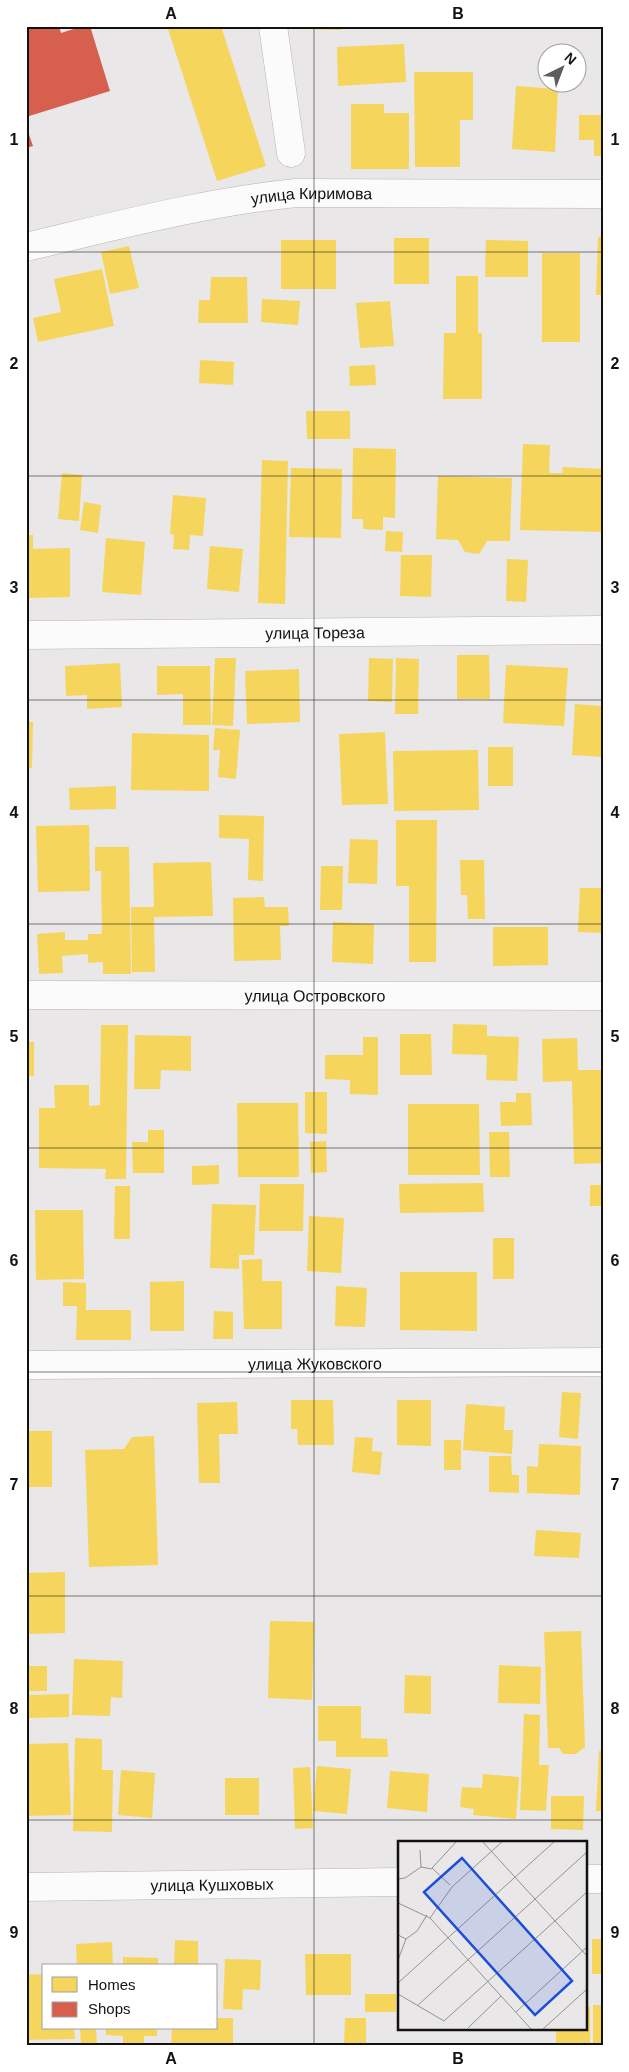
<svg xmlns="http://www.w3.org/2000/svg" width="629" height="2072" viewBox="0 0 629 2072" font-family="Arial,sans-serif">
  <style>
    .homes { fill: #f6d55c }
    .shops { fill: #d6604d }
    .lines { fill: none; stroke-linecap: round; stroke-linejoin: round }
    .street-casing { stroke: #b5b3b4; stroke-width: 29 }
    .street { stroke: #fcfbfc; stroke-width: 28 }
    .grid { fill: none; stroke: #131213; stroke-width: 1; stroke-opacity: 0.55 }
    .labels { text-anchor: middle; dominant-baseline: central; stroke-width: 5; stroke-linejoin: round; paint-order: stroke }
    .street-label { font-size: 16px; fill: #131213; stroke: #fff }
    .inset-road { fill: none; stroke: #939293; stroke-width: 1 }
    .view { fill: #1d4ed8; fill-opacity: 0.15; stroke: #1d4ed8; stroke-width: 2.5 }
    .inset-edge { fill: none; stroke: #131213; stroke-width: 2.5 }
    .neatline { fill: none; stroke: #131213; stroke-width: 2 }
    .grid-label { font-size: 16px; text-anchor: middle; font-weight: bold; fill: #131213 }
  </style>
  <rect width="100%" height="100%" fill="#e9e7e8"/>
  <path class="homes" d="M167 26H221L266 166 217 181Z
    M305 26H341V30L305 29Z
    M404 44 406 82 338 86 337 47Z
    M414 72H473V120H460V167H415Z
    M516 86 558 89 555 152 512 149Z
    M351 104H384V113H409V169H351Z
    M579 115H603V156H594V140H579Z
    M598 237H603V295H596Z
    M394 238H429V284H394Z
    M281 240H336V289H281Z
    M486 240 528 241V277H485Z
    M129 246 139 288 110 294 101 252Z
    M542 253H580V342H542Z
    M102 269 114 326 38 342 33 318 61 312 54 279Z
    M456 276H478V333H482V399H443L444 333H456Z
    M211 277H247L248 323H198L199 300H210Z
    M262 299 300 301 298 325 261 322Z
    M390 301 394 346 360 348 356 303Z
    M200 360 234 362 233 385 199 383Z
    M375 365 376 385 350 386 349 366Z
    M306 411H350V439H307Z
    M523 444 550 445 549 473H563L562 467 603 469V532L520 530Z
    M353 448 396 449 395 518 383 517V530L363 529V519H352Z
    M262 460 288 461 285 604 258 603Z
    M291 468 342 469 341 538 289 537Z
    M62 473 82 475 79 521 58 519Z
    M438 476 512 478 510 541H487L479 554 465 552 458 540 436 539Z
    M173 495 206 498 203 536 190 535 189 550 173 549 174 535 170 534Z
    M84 502 101 505 98 533 80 530Z
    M386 531 403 532 402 552 385 551Z
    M26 535H33V549L70 548V597L26 598Z
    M106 538 145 542 141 595 102 592Z
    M210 546 243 549 239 592 207 589Z
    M401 555H432L431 597 400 596Z
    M507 559 528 560 526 602 506 601Z
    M457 655H489L490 699H457Z
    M215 658H236L233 726 212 725Z
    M369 658 393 659 392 702 368 701Z
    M396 658 419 659 418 714H395Z
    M120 663 122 707 87 709V695L66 696 65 666Z
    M506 665 568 668 564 726 503 723Z
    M157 666H210L211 725H183V694L157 695Z
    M299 669 300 722 247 724 245 671Z
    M575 704 603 706V757L572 755Z
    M26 722H33L32 768H26Z
    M215 728 240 730 236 779 218 777 220 750H213Z
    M385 732 388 804 342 805 339 734Z
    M132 733 209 735V791L131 790Z
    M488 747H513V786H488Z
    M478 750 479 810 394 811 393 751Z
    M26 773H29V829H26Z
    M116 786V809L70 810 69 788Z
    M219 815 264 816 263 881 248 880 249 839 219 838Z
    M396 820H437L436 962H409V886H396Z
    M89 825 90 891 38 892 36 826Z
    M350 839 378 840 377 884 348 883Z
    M95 847H129L131 974H103V962L88 963V954L62 956 63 973 39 974 37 934 65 932V940H88V934H102L101 871H95Z
    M460 860H484L485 919H468L467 895H461Z
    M211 862 213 916 154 917 155 972H132L131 907H154L153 863Z
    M321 866H343L342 910H320Z
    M580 888H603V933L578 932Z
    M264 897 265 907H288L289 926H280L281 960 234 961 233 898Z
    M333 922 374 924 373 964 332 962Z
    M493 927H548V965L493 966Z
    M453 1024 487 1025V1036L519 1037 517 1081 486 1080 487 1055 452 1054Z
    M101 1025H128L126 1179H105L106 1169 39 1168V1108H55L54 1085H89V1106L100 1105Z
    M400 1034H431L432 1075H400Z
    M135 1035 191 1036V1071L161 1070 160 1089H134Z
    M363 1037H378V1095L350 1094V1080L325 1079V1055H363Z
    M577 1038 578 1070H603V1163L574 1164 572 1081 543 1082 542 1039Z
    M26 1042H34V1076H26Z
    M26 1087H29L28 1134H26Z
    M305 1092H327V1134L305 1133Z
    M516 1093H531L532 1125 501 1126 500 1102H516Z
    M237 1103H298L299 1177H238Z
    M408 1104H479L480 1175H408Z
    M148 1130H164V1173H133L132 1142H148Z
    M489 1132H509L510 1177H490Z
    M326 1141 327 1172 311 1173 310 1142Z
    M219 1165V1184L192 1185V1166Z
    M483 1183 484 1212 400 1213 399 1184Z
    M260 1184H304L303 1231H259Z
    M590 1185H603V1206H590Z
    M115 1186H130V1239H114Z
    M212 1204 256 1205 254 1255H239V1269L210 1268Z
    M35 1210H83L84 1279 36 1280Z
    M309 1216 344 1218 341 1273 307 1271Z
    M493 1238H514V1279H493Z
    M262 1259V1281H282V1329H244L242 1260Z
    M400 1272H477V1331L400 1330Z
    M184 1281V1331H150V1282Z
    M63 1282 86 1283V1310H131V1340H76L77 1306H63Z
    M336 1286 367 1288 365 1327 335 1326Z
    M214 1311 233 1312V1339H213Z
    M562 1392 581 1393 578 1439 559 1437Z
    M291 1400H333L334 1445H298L297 1429H291Z
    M397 1400H431V1446L397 1445Z
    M237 1402 238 1434H219L220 1483H199L197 1403Z
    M466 1404 505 1407 504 1430H513L512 1454 463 1450Z
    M26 1431H52V1487H26Z
    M154 1436 158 1565 89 1567 85 1450 124 1449 132 1437Z
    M355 1437 373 1438 372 1451 382 1452 380 1475 352 1472Z
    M444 1440H461V1470H444Z
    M539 1444 581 1446 580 1495 527 1493V1466L538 1467Z
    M489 1456H511L512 1475H519V1493L489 1492Z
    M536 1530 581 1533 579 1558 534 1556Z
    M65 1572V1633L26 1634V1573Z
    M270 1621 314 1622 312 1700 268 1698Z
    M581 1631 585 1747 576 1754H563L559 1748H548L544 1632Z
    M74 1659 123 1661 122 1698 111 1697 110 1716 72 1715Z
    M499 1665 541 1667 540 1704 498 1703Z
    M26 1666H47V1691H26Z
    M405 1675 431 1676V1714L404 1713Z
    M69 1694V1717L26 1718V1695Z
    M318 1706H361V1738L387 1739 388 1757H336V1741H318Z
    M524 1714 540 1715 539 1765H549L546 1811 520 1810Z
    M75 1738 102 1739V1770H113L112 1832 73 1831Z
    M68 1743 71 1815 26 1816V1771H29L28 1744Z
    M599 1751H603V1811H596Z
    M317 1766 351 1769 347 1814 313 1811Z
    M310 1767 313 1828 295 1829 293 1768Z
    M121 1770 155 1773 152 1818 118 1815Z
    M390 1771 429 1774 427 1812 387 1808Z
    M483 1774 519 1777 516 1819 473 1815 474 1809 460 1807 462 1787 482 1788Z
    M225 1778H259V1815H225Z
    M551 1796H584L583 1830 551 1829Z
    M592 1939H603V1974H592Z
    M175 1940 198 1941V1966H174Z
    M112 1942 113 1966H77L76 1944Z
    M305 1954H351V1995H306Z
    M123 1957 158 1958V1966H123Z
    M225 1959 261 1960 260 1990 243 1989 242 2010 223 2009Z
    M44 1974V2028H74L75 2039 26 2040V1975Z
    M365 1994H396V2012H365Z
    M593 2005H603V2046H593Z
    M585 2007H590V2044H556V2028H585Z
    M216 2018H233V2046H171L172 2028H216Z
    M345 2018H366V2046H344Z
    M80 2028H96L97 2046H81Z
    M106 2028H157V2036H144V2046H123V2036L106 2035Z"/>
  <path class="shops" d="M26 26H59L61 33 83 26H90L110 91 26 117Z
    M26 126 33 146 26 148Z"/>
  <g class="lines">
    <defs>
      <g id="street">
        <path d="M273 26 291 153"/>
        <path id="s1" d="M26 247C116 226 205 202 296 193L603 194"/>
        <path id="s2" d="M26 635 603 630"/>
        <path id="s3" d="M26 995 603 996"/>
        <path id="s4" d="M26 1365 603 1362"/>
        <path d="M585 1879H603"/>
        <path id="s5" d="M26 1887 399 1882"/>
      </g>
    </defs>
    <use href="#street" class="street-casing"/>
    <use href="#street" class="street"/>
  </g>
  <path class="grid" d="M314 26V2046M26 252H603M26 476H603M26 700H603M26 924H603M26 1148H603M26 1372H603M26 1596H603M26 1820H603"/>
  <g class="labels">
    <g class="street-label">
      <text stroke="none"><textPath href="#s1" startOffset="291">улица Киримова</textPath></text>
      <text stroke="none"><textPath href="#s2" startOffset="289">улица Тореза</textPath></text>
      <text stroke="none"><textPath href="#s3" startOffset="289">улица Островского</textPath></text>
      <text stroke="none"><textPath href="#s4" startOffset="289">улица Жуковского</textPath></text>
      <text stroke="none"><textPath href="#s5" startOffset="186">улица Кушховых</textPath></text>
    </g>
  </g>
  <g transform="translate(398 1841)">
    <rect width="189" height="189" fill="#e9e7e8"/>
    <path class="inset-road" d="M84 0 189 115M22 9 23 26 34 28M0 38 7 37 23 26M52 44 34 27 59 0M0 62 32 77 134 189M32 77 54 46 105 0M0 94 8 98 19 90 29 74M0 119 8 98M0 142 157 0M0 153 46 180 189 51M19 165 189 11M118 171 189 106M70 187 103 155M144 189 189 148"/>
    <path class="view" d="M64 17 174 140 137 174 26 51Z"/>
    <rect width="189" height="189" class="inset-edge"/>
  </g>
  <rect width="629" height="2072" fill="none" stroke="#ffffff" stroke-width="55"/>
  <rect x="42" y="1964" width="175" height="65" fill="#ffffff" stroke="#a1a0a1"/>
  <rect x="52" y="1977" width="25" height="15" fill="#f6d55c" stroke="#a1a0a1"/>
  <text x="88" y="1990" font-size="15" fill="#131213">Homes</text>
  <rect x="52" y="2002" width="25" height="15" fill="#d6604d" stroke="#a1a0a1"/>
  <text x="88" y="2014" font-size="15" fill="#131213">Shops</text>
  <g transform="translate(562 68) rotate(42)"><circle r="24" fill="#ffffff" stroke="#a1a0a1"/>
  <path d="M0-4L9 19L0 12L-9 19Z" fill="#5e5d5e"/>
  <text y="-8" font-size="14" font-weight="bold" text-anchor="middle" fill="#131213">N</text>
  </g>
  <rect x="28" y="28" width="574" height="2016" class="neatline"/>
  <g class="grid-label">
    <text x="171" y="19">A</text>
    <text x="458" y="19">B</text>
    <text x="14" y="145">1</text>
    <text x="615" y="145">1</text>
    <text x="14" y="369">2</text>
    <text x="615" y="369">2</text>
    <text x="14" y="593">3</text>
    <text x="615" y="593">3</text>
    <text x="14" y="818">4</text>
    <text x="615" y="818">4</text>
    <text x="14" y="1042">5</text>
    <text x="615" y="1042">5</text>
    <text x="14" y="1266">6</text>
    <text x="615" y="1266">6</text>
    <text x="14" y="1490">7</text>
    <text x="615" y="1490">7</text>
    <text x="14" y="1714">8</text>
    <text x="615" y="1714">8</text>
    <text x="14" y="1938">9</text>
    <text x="615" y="1938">9</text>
    <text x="171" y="2064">A</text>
    <text x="458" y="2064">B</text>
  </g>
</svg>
